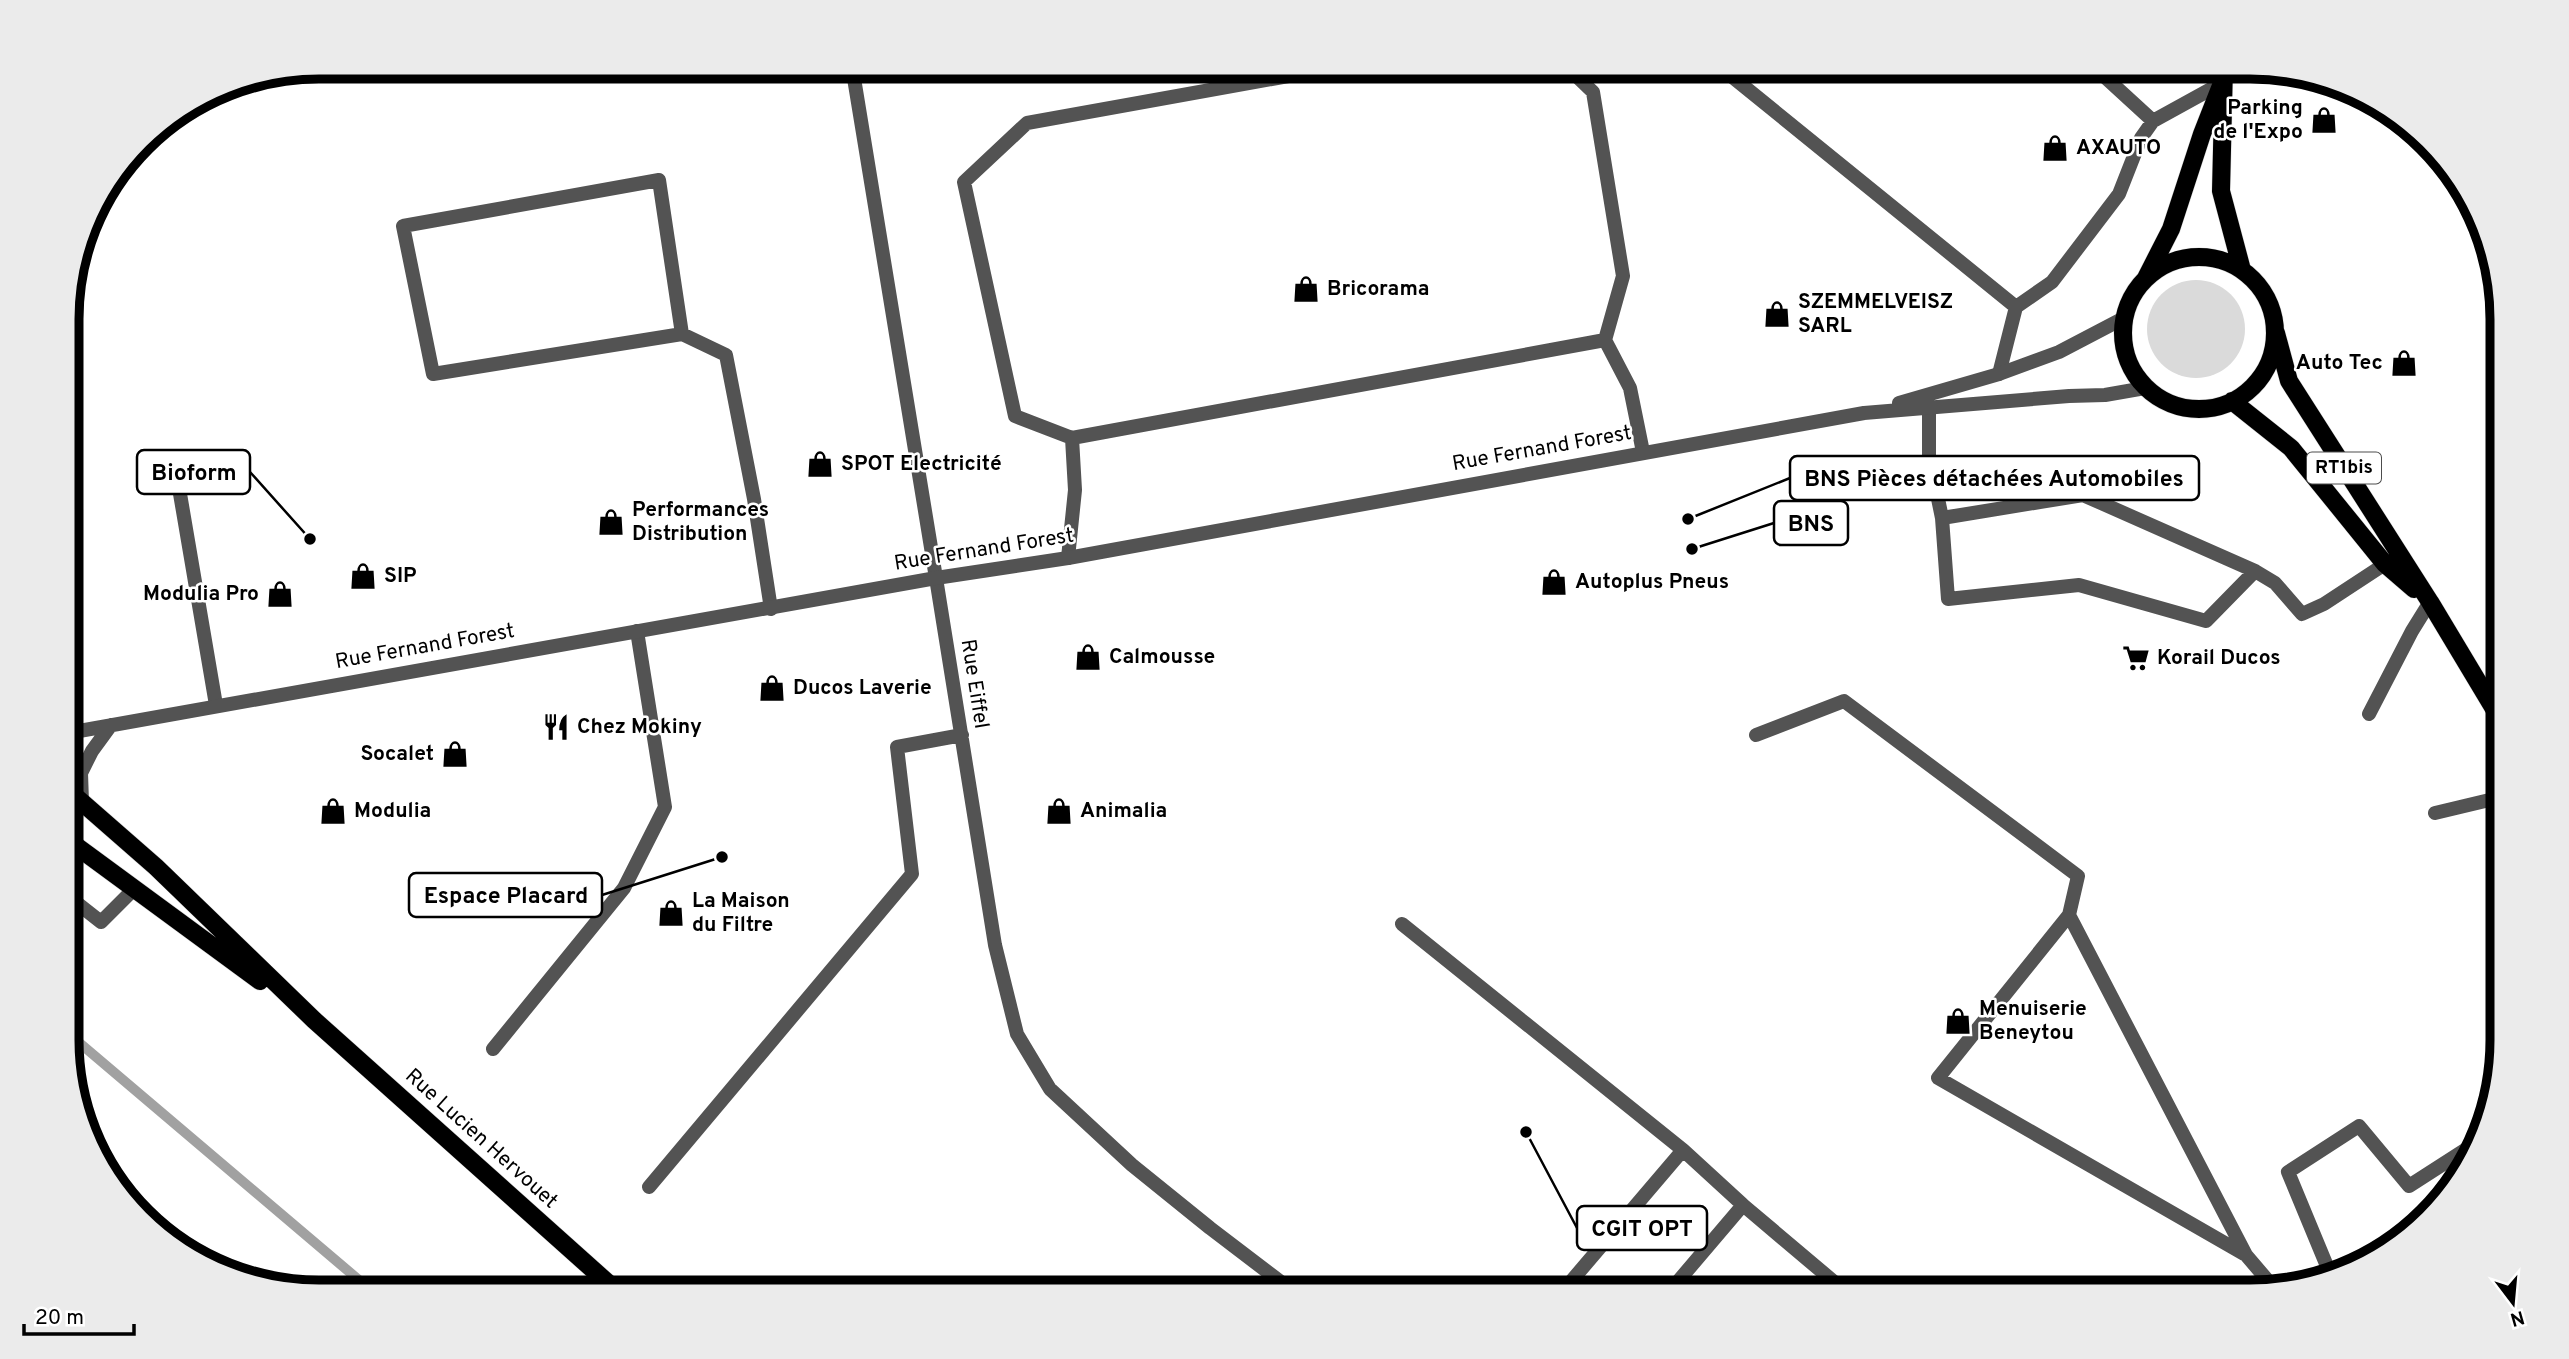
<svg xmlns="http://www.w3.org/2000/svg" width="2569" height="1359" viewBox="0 0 2569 1359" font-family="Overpass,sans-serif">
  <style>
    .green { fill: #dadada }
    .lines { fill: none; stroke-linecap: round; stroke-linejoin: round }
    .stream { stroke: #a1a1a1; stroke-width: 10 }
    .primary-casing { stroke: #dbdbdb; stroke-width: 19 }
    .service { stroke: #535353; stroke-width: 14 }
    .minor { stroke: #535353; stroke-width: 14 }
    .tertiary { stroke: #535353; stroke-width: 14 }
    .primary { stroke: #000; stroke-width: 18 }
    .labels { text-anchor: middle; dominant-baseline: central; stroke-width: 5; stroke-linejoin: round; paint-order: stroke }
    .shield { fill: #fff; stroke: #4c4c4c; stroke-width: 2 }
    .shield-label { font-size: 19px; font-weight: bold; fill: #000 }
    .poi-label { font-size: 21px; font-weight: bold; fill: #000; stroke: #fff; text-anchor: start }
    .street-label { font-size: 21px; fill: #000; stroke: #fff }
    .rim { fill: none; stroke: #000; stroke-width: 9 }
    .leader { fill: none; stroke: #000; stroke-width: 2.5 }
    .callout-dot { fill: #000; stroke: #fff; stroke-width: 2.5 }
    .callout { fill: #fff; stroke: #000; stroke-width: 2.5 }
    .callout-label { font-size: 23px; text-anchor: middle; font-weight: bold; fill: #000 }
  </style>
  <rect width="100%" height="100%" fill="#fff"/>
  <path class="green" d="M2147 329a49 49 0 1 1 98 0a49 49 0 1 1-98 0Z"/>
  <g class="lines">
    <path class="stream" d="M69 1034 373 1292"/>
    <defs>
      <path id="primary" d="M2224 66 2221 191 2242 270
        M2123 333a76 76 0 1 1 152 0a76 76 0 1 1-152 0Z
        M2146 278 2171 229 2202 134 2222 83
        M2276 333 2289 381 2430 602 2502 722
        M2232 401 2291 448 2385 564 2414 589
        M68 790 156 867 314 1020 618 1292
        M68 840 260 981"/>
    </defs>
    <use href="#primary" class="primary-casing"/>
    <path class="service" d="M1566 66 1593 92 1623 276 1605 340 1630 388 1643 452
      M1732 66 1730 75 2016 307
      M1920 66 1932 73 1972 66
      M2093 66 2153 121
      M682 334 433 374 403 226 659 180 682 334 726 355 754 499 771 609
      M1999 374 2016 307 2052 282 2119 194 2141 138 2153 121 2222 83
      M1929 406V455L1942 518 1948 599 2079 585 2206 621 2255 571 2083 495 1942 518
      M1072 438 1605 340
      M178 482 216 705
      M1068 558 1075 490 1072 438 1015 416 964 182 1027 123 1344 66
      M2255 571 2275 583 2302 614 2324 604 2385 564
      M936 578 995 945 1017 1034 1050 1089 1132 1165 1210 1228 1294 1292
      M2369 714 2412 631 2430 602
      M1756 735 1844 701 2078 876 2069 915 2246 1255 2275 1289
      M2435 813 2502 797
      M2502 870 2495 874 2502 885
      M68 896 101 922 134 889
      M2069 915 1938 1078 2244 1254
      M1402 924 1683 1150 1743 1205 1846 1292
      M493 1049 624 888 665 807 637 631
      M649 1187 912 874 897 747 962 735
      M2329 1271 2288 1172 2359 1126 2409 1186 2479 1141
      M1562 1292 1683 1150
      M1669 1292 1743 1205"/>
    <path class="minor" d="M852 66 936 578"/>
    <path class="tertiary" d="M1899 403 1999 374 2059 352 2124 318
      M68 733 936 578 1068 558 1864 413 2069 396 2105 395 2145 388
      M82 802 81 773 92 751 111 725"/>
    <use href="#primary" class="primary"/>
  </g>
  <defs>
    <symbol id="shop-bare" viewBox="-9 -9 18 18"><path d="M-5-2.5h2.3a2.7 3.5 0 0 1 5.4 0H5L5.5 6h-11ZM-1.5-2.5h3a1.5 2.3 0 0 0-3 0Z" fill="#000" stroke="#fff" stroke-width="2.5" paint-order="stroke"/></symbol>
    <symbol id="supermarket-bare" viewBox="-9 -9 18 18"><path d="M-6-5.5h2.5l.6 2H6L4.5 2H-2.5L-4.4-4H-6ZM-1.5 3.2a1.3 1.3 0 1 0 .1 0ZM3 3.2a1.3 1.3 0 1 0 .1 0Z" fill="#000" stroke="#fff" stroke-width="2.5" paint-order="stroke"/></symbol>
    <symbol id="restaurant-bare" viewBox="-9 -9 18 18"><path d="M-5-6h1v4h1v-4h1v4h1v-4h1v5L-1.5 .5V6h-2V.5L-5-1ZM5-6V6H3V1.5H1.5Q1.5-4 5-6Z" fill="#000" stroke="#fff" stroke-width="2.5" paint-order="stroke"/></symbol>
  </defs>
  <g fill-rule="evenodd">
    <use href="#shop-bare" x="2305" y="101" width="38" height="38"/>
    <use href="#shop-bare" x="2036" y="129" width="38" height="38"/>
    <use href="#shop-bare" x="1287" y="270" width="38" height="38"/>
    <use href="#shop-bare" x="1758" y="295" width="38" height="38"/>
    <use href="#shop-bare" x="2385" y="344" width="38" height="38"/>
    <use href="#shop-bare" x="801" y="445" width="38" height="38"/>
    <use href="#shop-bare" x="592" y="503" width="38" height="38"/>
    <use href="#shop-bare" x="344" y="557" width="38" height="38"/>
    <use href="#shop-bare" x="1535" y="563" width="38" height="38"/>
    <use href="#shop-bare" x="261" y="575" width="38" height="38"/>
    <use href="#shop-bare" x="1069" y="638" width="38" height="38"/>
    <use href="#supermarket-bare" x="2117" y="639" width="38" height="38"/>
    <use href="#shop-bare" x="753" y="669" width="38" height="38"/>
    <use href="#restaurant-bare" x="537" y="708" width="38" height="38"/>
    <use href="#shop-bare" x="436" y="735" width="38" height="38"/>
    <use href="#shop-bare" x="314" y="792" width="38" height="38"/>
    <use href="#shop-bare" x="1040" y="792" width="38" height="38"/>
    <use href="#shop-bare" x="652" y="894" width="38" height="38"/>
    <use href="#shop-bare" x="1939" y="1002" width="38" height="38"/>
  </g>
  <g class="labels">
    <rect class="shield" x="2307" y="452.5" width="74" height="31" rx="5"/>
    <g class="shield-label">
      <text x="2344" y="468">RT1bis</text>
    </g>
    <g class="poi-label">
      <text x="2303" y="108" text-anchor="end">Parking<tspan x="2303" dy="24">de l'Expo</tspan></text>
      <text x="2076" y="148">AXAUTO</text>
      <text x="1327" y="289">Bricorama</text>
      <text x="1798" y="302">SZEMMELVEISZ<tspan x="1798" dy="24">SARL</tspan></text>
      <text x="2383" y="363" text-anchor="end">Auto Tec</text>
      <text x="841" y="464">SPOT Electricité</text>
      <text x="632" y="510">Performances<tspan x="632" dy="24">Distribution</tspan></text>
      <text x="384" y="576">SIP</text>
      <text x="1575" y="582">Autoplus Pneus</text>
      <text x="259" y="594" text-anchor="end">Modulia Pro</text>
      <text x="1109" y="657">Calmousse</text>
      <text x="2157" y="658">Korail Ducos</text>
      <text x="793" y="688">Ducos Laverie</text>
      <text x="577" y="727">Chez Mokiny</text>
      <text x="434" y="754" text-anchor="end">Socalet</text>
      <text x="354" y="811">Modulia</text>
      <text x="1080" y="811">Animalia</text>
      <text x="692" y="901">La Maison<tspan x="692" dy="24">du Filtre</tspan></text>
      <text x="1979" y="1009">Menuiserie<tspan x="1979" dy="24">Beneytou</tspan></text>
    </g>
    <g class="street-label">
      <text transform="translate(1542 449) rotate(-10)">Rue Fernand Forest</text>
      <text transform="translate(984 550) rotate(-9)">Rue Fernand Forest</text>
      <text transform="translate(425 647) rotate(-10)">Rue Fernand Forest</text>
      <text transform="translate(974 684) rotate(81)">Rue Eiffel</text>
      <text transform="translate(481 1139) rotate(42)">Rue Lucien Hervouet</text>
    </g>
  </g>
  <path d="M0 0H2569V1359H0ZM319 79H2250A240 240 0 0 1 2490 319V1040A240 240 0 0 1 2250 1280H319A240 240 0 0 1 79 1040V319A240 240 0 0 1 319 79Z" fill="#ebebeb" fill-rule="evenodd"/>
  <path class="rim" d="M319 79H2250A240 240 0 0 1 2490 319V1040A240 240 0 0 1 2250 1280H319A240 240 0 0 1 79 1040V319A240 240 0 0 1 319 79Z"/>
  <path class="leader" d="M310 539L250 472M1688 519L1790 478M1692 549L1774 523M722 857L602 895M1526 1132L1577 1228"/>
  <g class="callout-dot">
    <circle cx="310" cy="539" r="7"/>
    <circle cx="1688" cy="519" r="7"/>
    <circle cx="1692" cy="549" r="7"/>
    <circle cx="722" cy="857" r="7"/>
    <circle cx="1526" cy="1132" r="7"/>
  </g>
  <g class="callout">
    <rect x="137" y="450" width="113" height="44" rx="7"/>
    <rect x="1790" y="456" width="409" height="44" rx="7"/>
    <rect x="1774" y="501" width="74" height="44" rx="7"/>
    <rect x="409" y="873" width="193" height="44" rx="7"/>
    <rect x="1577" y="1206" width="130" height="44" rx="7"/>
  </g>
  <g class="callout-label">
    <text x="194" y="480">Bioform</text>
    <text x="1994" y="486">BNS Pièces détachées Automobiles</text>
    <text x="1811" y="531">BNS</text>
    <text x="506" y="903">Espace Placard</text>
    <text x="1642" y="1236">CGIT OPT</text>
  </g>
  <g transform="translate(2513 1303) rotate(164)" stroke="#ffffff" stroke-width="5" paint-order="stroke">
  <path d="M0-5L12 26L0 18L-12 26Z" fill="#000000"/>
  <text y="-10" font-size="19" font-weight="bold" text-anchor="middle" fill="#000000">N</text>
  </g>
  <path d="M24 1324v10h110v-10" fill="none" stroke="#000000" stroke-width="3.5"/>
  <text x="35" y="1324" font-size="21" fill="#000000" stroke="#ffffff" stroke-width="5" paint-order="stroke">20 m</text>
</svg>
